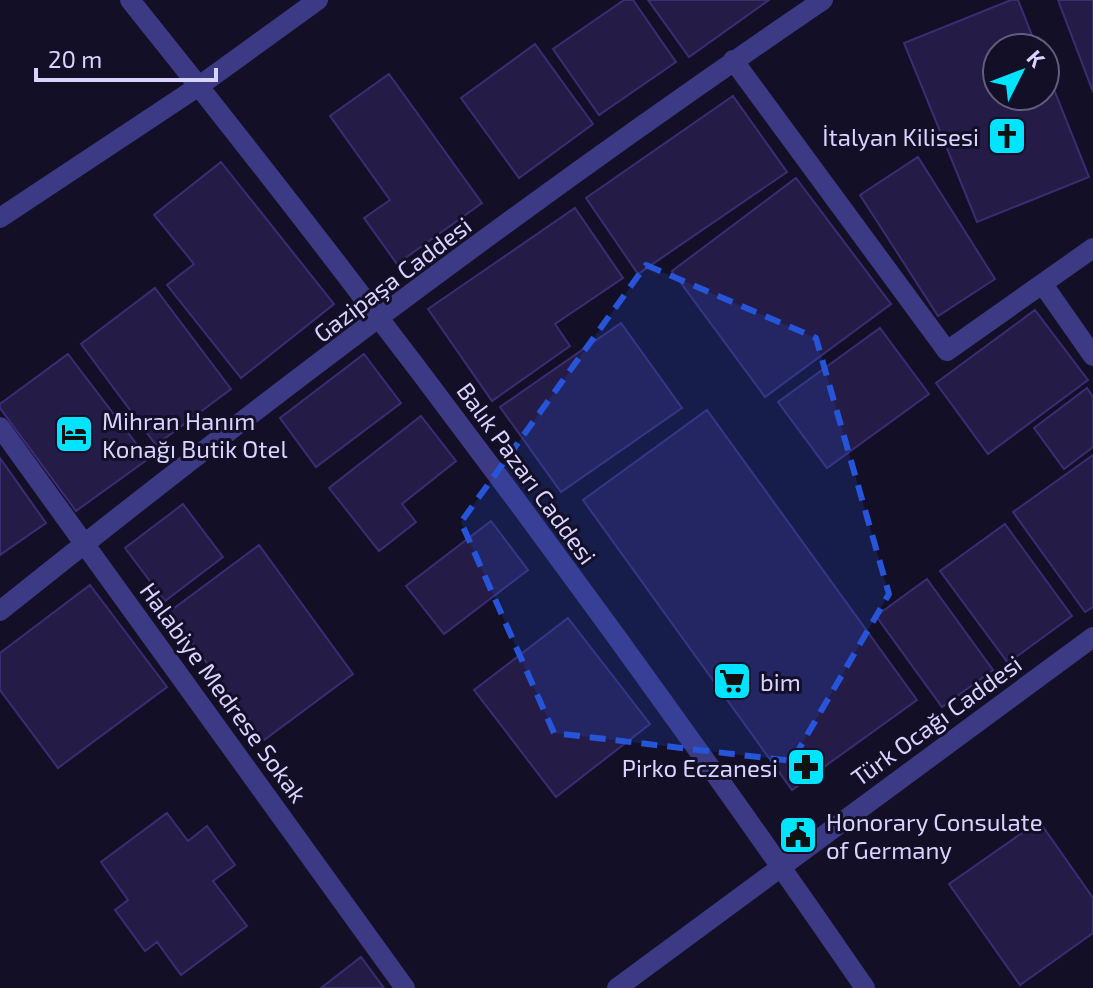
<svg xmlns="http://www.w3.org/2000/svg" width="1093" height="988" viewBox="0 0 1093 988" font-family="'Exo 2',sans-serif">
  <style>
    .building { fill: #241b47; stroke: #3b2d73; stroke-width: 2 }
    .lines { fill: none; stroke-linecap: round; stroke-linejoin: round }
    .minor { stroke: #3d3a85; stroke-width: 20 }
    .marked { fill: #2655da; fill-opacity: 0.2; stroke: #2655da; stroke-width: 6; stroke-dasharray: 16 10; stroke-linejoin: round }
    .labels { text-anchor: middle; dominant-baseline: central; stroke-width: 6; stroke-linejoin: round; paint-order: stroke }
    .poi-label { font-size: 24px; fill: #d9d4ff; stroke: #130f26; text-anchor: start }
    .street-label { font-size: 24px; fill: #d9d4ff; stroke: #130f26 }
  </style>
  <rect width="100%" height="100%" fill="#130f26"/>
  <path class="building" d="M624 0H633L676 62 599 115 553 49Z
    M648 0H769L689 57Z
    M1011 0H1018L1037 48H997V96H1045V67L1089 177 977 222 904 43Z
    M1058 0H1093V92Z
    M535 44 593 124 519 178 461 98Z
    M389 74 482 203 397 264 364 218 390 200 330 116Z
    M733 96 787 172 638 274 586 198Z
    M918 157 995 279 938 316 860 195Z
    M221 162 334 304 241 378 167 285 194 264 154 215Z
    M796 178 891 304 765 397 672 271Z
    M575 208 623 278 555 324 570 346 492 401 428 309Z
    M155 288 231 389 156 445 81 344Z
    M1035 310 1088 380 988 454 936 383Z
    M621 323 682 408 561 492 500 407Z
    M880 328 929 394 827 468 778 402Z
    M68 354 148 459 76 511 0 408V404Z
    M364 354 401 403 316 467 280 418Z
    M1087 388 1093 397V447L1064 469 1034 428Z
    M707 410 917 700 792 790 583 500Z
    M421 416 456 461 402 504 416 522 379 551 329 488Z
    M1093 455V607L1085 612 1013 512Z
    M0 458 46 523 0 555Z
    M183 504 223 557 165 601 125 548Z
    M491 521 528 570 444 634 406 586Z
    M1005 524 1072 616 1008 663 940 571Z
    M259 545 353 674 264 740 169 612Z
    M927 579 993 670 942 707 876 616Z
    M90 585 167 687 58 768 0 690V653Z
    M568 618 650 724 556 797 474 690Z
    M167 813 188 841 207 826 235 865 213 881 247 926 181 975 157 942 145 951 115 910 128 900 101 862Z
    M1039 821 1093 898V933L1020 985 949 884Z
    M361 957 384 988H321Z"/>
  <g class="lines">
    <path class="minor" d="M130 0C387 320 632 650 865 988
      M733 60 947 351 1093 248
      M0 218 199 86 318 0
      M1044 286 1093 356
      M0 427 405 988
      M0 611C265 399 542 191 823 0
      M617 988 1093 637"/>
  </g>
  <path class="marked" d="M646 265 816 338 889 594 792 761 554 733 461 522Z"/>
  <defs>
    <symbol id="church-square" viewBox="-11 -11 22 22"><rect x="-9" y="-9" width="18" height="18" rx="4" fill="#00e5ff" stroke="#130f26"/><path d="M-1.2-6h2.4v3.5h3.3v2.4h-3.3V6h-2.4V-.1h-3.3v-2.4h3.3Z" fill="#111"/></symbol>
    <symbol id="hotel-square" viewBox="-11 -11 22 22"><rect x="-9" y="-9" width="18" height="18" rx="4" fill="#00e5ff" stroke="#130f26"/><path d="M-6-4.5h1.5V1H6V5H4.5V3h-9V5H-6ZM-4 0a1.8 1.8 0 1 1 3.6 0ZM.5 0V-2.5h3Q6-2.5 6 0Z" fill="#111"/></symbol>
    <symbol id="supermarket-square" viewBox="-11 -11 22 22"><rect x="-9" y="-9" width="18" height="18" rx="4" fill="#00e5ff" stroke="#130f26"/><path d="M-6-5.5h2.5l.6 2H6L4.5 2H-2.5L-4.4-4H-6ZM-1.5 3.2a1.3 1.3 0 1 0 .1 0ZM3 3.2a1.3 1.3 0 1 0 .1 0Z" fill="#111"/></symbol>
    <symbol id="pharmacy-square" viewBox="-11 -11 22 22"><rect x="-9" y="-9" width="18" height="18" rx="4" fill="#00e5ff" stroke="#130f26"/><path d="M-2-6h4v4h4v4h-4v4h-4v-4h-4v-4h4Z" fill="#111"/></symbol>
    <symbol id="civic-square" viewBox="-11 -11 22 22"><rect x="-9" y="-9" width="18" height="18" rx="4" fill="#00e5ff" stroke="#130f26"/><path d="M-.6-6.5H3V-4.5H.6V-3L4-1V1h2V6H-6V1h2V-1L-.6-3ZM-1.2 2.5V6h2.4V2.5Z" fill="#111"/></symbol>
  </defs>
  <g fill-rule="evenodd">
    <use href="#church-square" x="985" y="114" width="44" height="44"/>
    <use href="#hotel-square" x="52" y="412" width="44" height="44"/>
    <use href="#supermarket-square" x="710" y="659" width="44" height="44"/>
    <use href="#pharmacy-square" x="784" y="745" width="44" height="44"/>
    <use href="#civic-square" x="776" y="813" width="44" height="44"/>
  </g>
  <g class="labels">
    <g class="poi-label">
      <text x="979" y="136" text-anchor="end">İtalyan Kilisesi</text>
      <text x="102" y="420">Mihran Hanım<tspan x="102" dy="28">Konağı Butik Otel</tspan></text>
      <text x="760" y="681">bim</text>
      <text x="778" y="767" text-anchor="end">Pirko Eczanesi</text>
      <text x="826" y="821">Honorary Consulate<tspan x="826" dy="28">of Germany</tspan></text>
    </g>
    <g class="street-label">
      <text transform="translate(392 279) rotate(-37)">Gazipaşa Caddesi</text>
      <text transform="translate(527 473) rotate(54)">Balık Pazarı Caddesi</text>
      <text transform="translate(224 692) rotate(54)">Halabiye Medrese Sokak</text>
      <text transform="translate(936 720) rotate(-36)">Türk Ocağı Caddesi</text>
    </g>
  </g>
  <g transform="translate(1021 72) rotate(48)"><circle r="38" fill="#130f26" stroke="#625e7d" stroke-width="2"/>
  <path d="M0-6L14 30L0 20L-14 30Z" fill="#00e5ff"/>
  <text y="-12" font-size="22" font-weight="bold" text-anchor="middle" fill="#d9d4ff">K</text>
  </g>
  <path d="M36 68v12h180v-12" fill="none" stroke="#d9d4ff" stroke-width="4"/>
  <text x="48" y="68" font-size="24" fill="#d9d4ff" stroke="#130f26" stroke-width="6" paint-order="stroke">20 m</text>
</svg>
